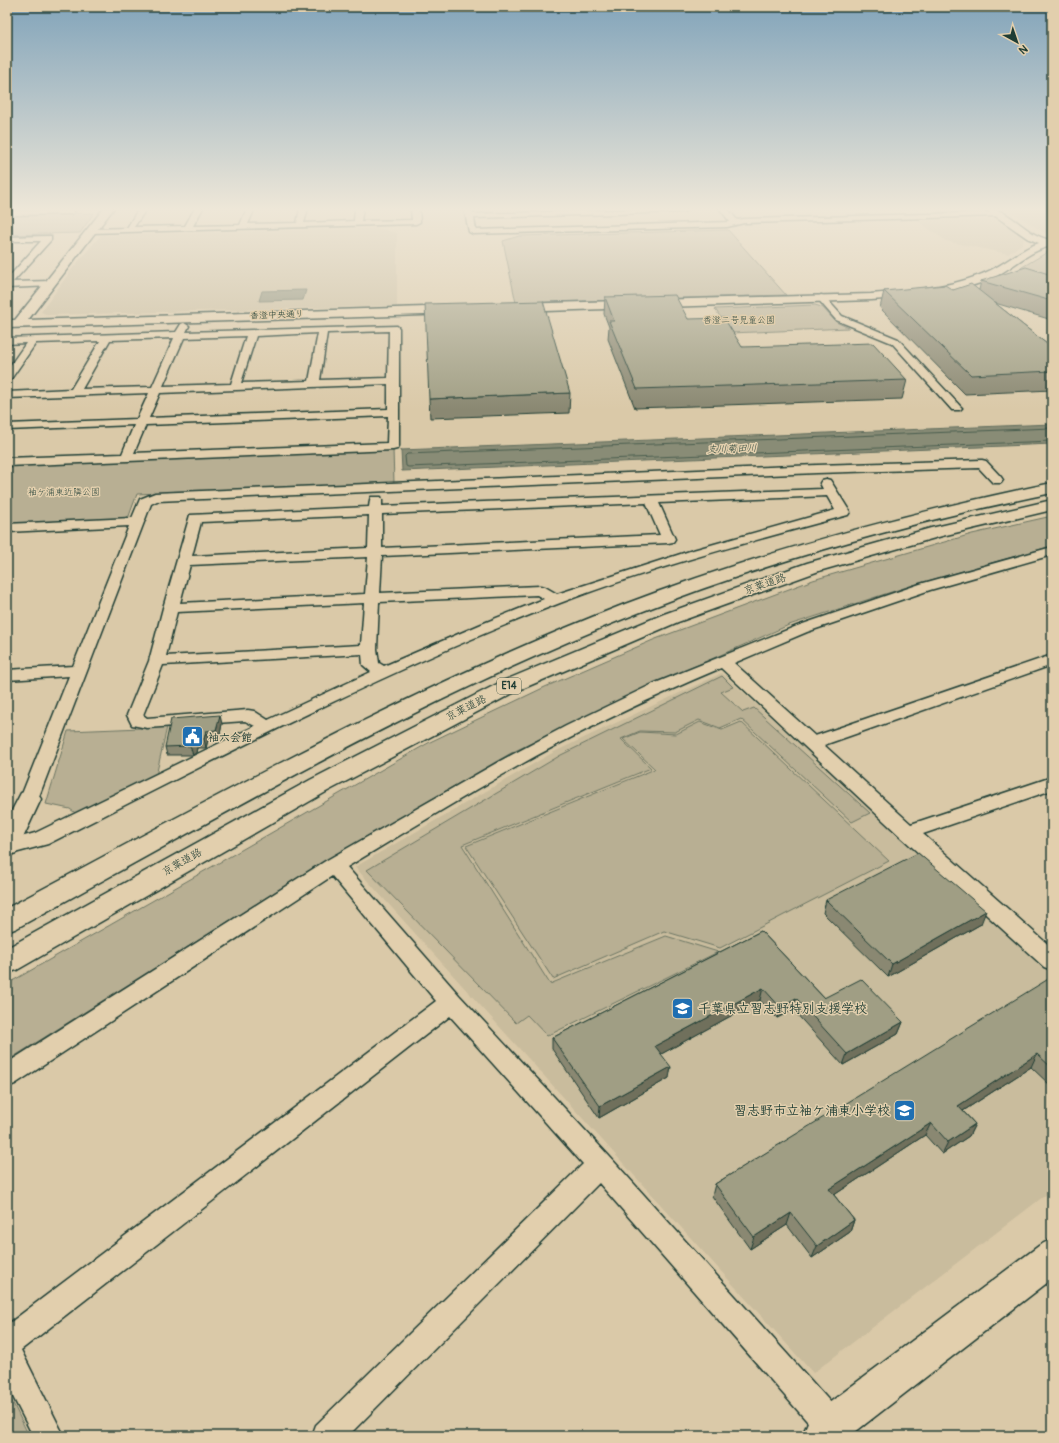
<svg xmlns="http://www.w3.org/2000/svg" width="1059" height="1443" viewBox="0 0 1059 1443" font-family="Pangolin,'Klee One',sans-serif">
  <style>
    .built { fill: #c9bc9d }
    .green { fill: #b8af93; stroke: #6c7664 }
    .water { fill: #898c76; stroke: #5f6c5c }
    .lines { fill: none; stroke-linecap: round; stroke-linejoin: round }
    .shore { stroke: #495d4e; stroke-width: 1 }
    .minor-casing { stroke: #1f3d34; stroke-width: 3 }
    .tertiary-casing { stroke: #1f3d34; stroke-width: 3 }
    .motorway-casing { stroke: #1f3d34; stroke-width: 3 }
    .minor { fill: #e2cfad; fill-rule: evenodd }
    .tertiary { fill: #e2cfad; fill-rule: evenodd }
    .motorway { fill: #e2cfad; fill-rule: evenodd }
    .wall { fill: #8a8872; stroke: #1f3d34 }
    .shaded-wall { fill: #706f5c; stroke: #1f3d34 }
    .building { fill: #a09e84; stroke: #1f3d34 }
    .labels { text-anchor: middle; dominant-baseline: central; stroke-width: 3; stroke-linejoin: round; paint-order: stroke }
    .far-street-label { font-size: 9px; fill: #1f3d34; stroke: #e2cfad }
    .far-park-label { font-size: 9px; fill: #2e483e; stroke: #e2cfad }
    .far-water-label { font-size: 10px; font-style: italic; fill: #2a453b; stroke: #e2cfad }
    .shield { fill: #e2cfad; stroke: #5a6958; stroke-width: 1 }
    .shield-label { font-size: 10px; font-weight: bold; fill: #1f3d34 }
    .street-label { font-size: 11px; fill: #1f3d34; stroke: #e2cfad }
    .poi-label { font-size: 11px; font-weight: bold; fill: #1f3d34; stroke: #e2cfad; text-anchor: start }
    .near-poi-label { font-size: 13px; font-weight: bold; fill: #1f3d34; stroke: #e2cfad; text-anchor: start }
  </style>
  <rect width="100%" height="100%" fill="#dac9a8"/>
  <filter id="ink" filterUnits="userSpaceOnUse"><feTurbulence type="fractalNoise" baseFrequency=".025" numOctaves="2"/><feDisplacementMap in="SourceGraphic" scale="8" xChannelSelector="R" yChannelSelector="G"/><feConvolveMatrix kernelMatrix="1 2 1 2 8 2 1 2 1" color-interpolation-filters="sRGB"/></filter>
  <g filter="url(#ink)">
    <path class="built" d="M1005 208H1052V235L1045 233Z
      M996 219 1019 234 1024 239 1022 244 1008 254 946 241 918 221Z
      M377 228 397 233V306L48 315 41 312 72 269 101 235Z
      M722 673 1052 974V1190L813 1373 355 867 554 752Z"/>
    <path class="green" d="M94 213 80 233 7 235V226L17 216 23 215Z
      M728 230 786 295 516 303 503 241 519 236Z
      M1051 250 1052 282 1012 273Z
      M815 305 822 307 836 322 849 328 731 333 715 309Z
      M393 449 394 483 137 494 129 516 121 519 7 524V465Z
      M1052 516V546L910 586 789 625 643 689 513 752 321 863 7 1061V984L430 742 545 687 653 640 813 580 972 534Z
      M722 676 733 687 721 692 743 712 754 708 870 813 852 822 741 719 720 728 699 720 675 732 640 731 621 739 651 768 462 845 550 984 666 936 718 952 547 1036 527 1015 516 1023 367 870 561 755Z
      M700 722 722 730 741 722 889 861 720 948 664 931 553 979 466 846 655 769 623 739 640 732 676 734Z
      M167 727 156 776 78 815 70 809 46 804 68 731Z
      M7 1391 29 1436H7Z"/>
    <path class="water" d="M306 290 303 300 259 301 262 291Z
      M1052 424V444L402 471 401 450Z"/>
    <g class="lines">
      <path class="shore" d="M1052 428 407 454 405 456 406 466 408 467 1052 441"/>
      <defs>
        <path id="minor" d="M68 208H76L72 214H69L13 215 9 213 13 211 67 210Z
          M139 208H147L134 227 185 226 195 208H203L193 226 240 225 247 208H255L248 224 297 223 300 208H308L304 223 354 221 355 208H363L361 221 412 220 411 208H419L420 222 416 224 91 233 87 231 91 229 127 228Z
          M464 208H472L473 214 684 208 688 210 684 212 474 218 476 230 730 222 719 208H727L737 220 744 219 999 212 1003 214 999 216 744 223 727 227 473 234 469 232Z
          M48 236H51V240L13 282 50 281 53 282 54 284 53 286 7 288V279L41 241H7V237Z
          M821 295 824 296 842 316 898 339 960 406 962 408 960 410H952L892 343 836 320 817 298Z
          M184 323 189 326 186 332 397 326 399 328V446L397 449 393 450 7 466V458L122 454 134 425 7 430V424L137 419 149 393 7 398V392L71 389 100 341 36 343 11 379 7 380V370L26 343 7 344V338L176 332 181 324ZM389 331 388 378 320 380 327 333ZM318 333 309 381 241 383 256 336ZM246 336 231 384 163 386 184 338ZM174 338 152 387 82 389 110 340ZM388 384V409L149 418 160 393ZM388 416 387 443 134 453 146 425Z
          M982 460 986 461 1001 477 1003 480 1001 483H993L979 468 817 473 157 501 151 504 38 799 36 804 29 805 22 804 20 799 69 676 7 680V670L73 666 129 526 7 532V524L132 518 140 499 155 493 817 465Z
          M826 479 830 480 832 483 850 512 848 515C751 541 654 567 560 603 384 671 216 759 48 844L7 855V841L35 833 255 726 245 721 147 728 132 725 127 715 149 661 163 608 190 515 369 507 370 500 371 497H381L382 500V506L823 489 820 483 822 480ZM827 496 835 510 693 550 557 594 545 587 540 586 380 593 382 556 668 543 673 542 675 539 659 503ZM646 503 660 535 382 548V514ZM369 515 368 548 192 556 201 522ZM368 557 365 594 180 603 190 565ZM537 595 544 599 484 623 384 666 379 663 377 649 379 602ZM364 603 361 645 166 656 177 612ZM362 654 363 665 371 672 268 720 254 711 248 710 147 718 143 715 163 665Z
          M1052 547V555L930 590 807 632 734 663 815 736 1052 655V665L824 745 911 824 1052 777V790L923 834 1052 948V970L1044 967 901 837 721 668C650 698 579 731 511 770 456 801 402 834 347 867L459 995 609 1156 851 1425 855 1436H820L599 1183 348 1436H312L316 1425 583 1164 450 1016 21 1350 64 1436H33L7 1385V1325L436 1001 332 876 15 1084 7 1087V1063L327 860 500 761 566 726 653 684 797 626 920 584Z"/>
        <path id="tertiary" d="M104 208H114L28 320 456 306 460 307 462 310 460 313 456 314 7 328V320H15Z
          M984 208C1010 206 1026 238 1052 240V246C1028 250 1010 271 988 280 951 295 910 297 871 300L516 312 512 311 510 308 512 305 516 304 871 294C912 290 954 288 991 270 1008 262 1021 249 1039 243L1027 238Z
          M29 791 37 793 41 799 16 853 7 856V820L21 793Z
          M1052 1239V1279L850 1436H802L808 1422 817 1412 1040 1245Z"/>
        <path id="motorway" d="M1052 483V493C911 522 772 560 638 613 422 698 220 816 17 928L7 932V908C209 801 411 687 625 604 764 551 907 513 1052 483Z
          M1052 500V510L942 536 819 571 678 622 517 691 326 792 17 970 7 973V948L310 780 503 681 664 614 807 563 931 528Z"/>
      </defs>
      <use href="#minor" class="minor-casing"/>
      <use href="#tertiary" class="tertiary-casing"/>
      <use href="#motorway" class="motorway-casing"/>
      <use href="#minor" class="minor"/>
      <use href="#tertiary" class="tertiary"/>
      <use href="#motorway" class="motorway"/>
    </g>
    <path class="wall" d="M1052 275V320L995 303 1052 348V390L965 394 880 308 884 291 953 290H979L981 281Z
      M605 297 688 319 742 347 907 380 902 399 635 408 608 339 609 327 604 314Z
      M570 393 569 413 430 418 429 399Z
      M222 724 219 739 208 740 206 748H197L196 753 193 755H167L165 747Z
      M826 900 981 924 888 977 823 913Z
      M761 931 824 998 903 1022 898 1034 843 1065 793 1010 777 1018 760 1000 661 1054 669 1078 599 1118 552 1049V1038Z
      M1052 980V1087L1031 1067 963 1111 975 1124 969 1136 942 1154 925 1135 834 1195 854 1220 850 1232 812 1258 787 1225 750 1249 712 1196 715 1184Z"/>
    <path class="shaded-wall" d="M220 715 222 724 219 739 216 730Z
      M206 731 208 740 206 748 204 739Z
      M195 739 197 748 196 753 193 755 190 746Z
      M986 911 981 924 888 977 892 964Z
      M763 988 760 1000 654 1058 655 1046Z
      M796 998 793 1010 777 1018 780 1007Z
      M903 1022 898 1034 843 1065 847 1054Z
      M1037 1054 1031 1067 952 1118 958 1106Z
      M671 1067 669 1078 599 1118 600 1106Z
      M931 1123 925 1135 825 1201 829 1189Z
      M975 1124 969 1136 942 1154 948 1142Z
      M791 1213 787 1225 750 1249 754 1237Z
      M854 1220 850 1232 812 1258 817 1246Z"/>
    <path class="building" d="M1026 267 1052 275V301L981 281Z
      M971 284 1052 348V371L971 375 884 291 945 285 953 290Z
      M675 295 688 319 724 318 742 347 873 343 907 380 637 389 609 321H614L605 297Z
      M543 301 570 393 429 399 425 304Z
      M220 715 216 730 206 731 204 739H195L194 744 190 746 165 747 171 719Z
      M918 853 986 911 892 964 826 900Z
      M761 931 824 998 861 979 903 1022 847 1054 796 998 780 1007 763 988 655 1046 671 1067 600 1106 552 1038Z
      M1050 978 1052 980V1068L1037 1054 958 1106 975 1124 948 1142 931 1123 829 1189 854 1220 817 1246 791 1213 754 1237 715 1184Z"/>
  </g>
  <linearGradient id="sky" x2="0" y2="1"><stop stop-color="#82a4ba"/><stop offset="0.51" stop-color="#eee7d8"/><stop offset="1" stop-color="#eee7d8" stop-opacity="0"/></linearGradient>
  <rect width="1059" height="410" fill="url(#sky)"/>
  <defs>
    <symbol id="civic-square" viewBox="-11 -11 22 22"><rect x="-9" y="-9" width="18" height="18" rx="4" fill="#1f6fb2" stroke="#e2cfad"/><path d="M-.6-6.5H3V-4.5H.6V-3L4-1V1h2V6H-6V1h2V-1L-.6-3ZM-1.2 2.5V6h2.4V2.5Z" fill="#fff"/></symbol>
    <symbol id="school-square" viewBox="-11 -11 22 22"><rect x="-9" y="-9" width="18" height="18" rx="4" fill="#1f6fb2" stroke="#e2cfad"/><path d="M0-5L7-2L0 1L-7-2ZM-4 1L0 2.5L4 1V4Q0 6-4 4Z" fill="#fff"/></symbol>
  </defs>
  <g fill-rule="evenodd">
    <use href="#civic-square" x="180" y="724" width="25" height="25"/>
    <use href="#school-square" x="670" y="996" width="25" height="25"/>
    <use href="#school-square" x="892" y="1098" width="25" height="25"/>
  </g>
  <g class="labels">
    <g class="far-street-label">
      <text transform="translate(277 315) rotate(-2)">香澄中央通り</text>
    </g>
    <g class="far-park-label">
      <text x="739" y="320">香澄二号児童公園</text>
      <text x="64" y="492">袖ケ浦東近隣公園</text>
    </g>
    <g class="far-water-label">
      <text transform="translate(732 449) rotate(-2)">支川菊田川</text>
    </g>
    <rect class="shield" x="497" y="678" width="24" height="16" rx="3"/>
    <g class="shield-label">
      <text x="509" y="686">E14</text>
    </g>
    <g class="street-label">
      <text transform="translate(765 584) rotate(-19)">京葉道路</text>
      <text transform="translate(466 708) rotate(-27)">京葉道路</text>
      <text transform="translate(182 862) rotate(-30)">京葉道路</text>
    </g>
    <g class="poi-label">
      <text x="208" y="737">袖六会館</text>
    </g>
    <g class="near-poi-label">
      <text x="698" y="1009">千葉県立習志野特別支援学校</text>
      <text x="890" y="1111" text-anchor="end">習志野市立袖ケ浦東小学校</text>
    </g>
  </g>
  <rect width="1059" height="1443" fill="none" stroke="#e2cfad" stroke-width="24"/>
  <rect x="12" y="12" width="1035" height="1419" fill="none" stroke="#1f3d34" stroke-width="1.5" filter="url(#ink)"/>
  <g transform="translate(1017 42) rotate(140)" stroke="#e2cfad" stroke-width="3" paint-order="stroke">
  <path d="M0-3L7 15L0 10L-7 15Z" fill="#1f3d34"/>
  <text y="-6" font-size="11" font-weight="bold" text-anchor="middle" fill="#1f3d34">N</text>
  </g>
</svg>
